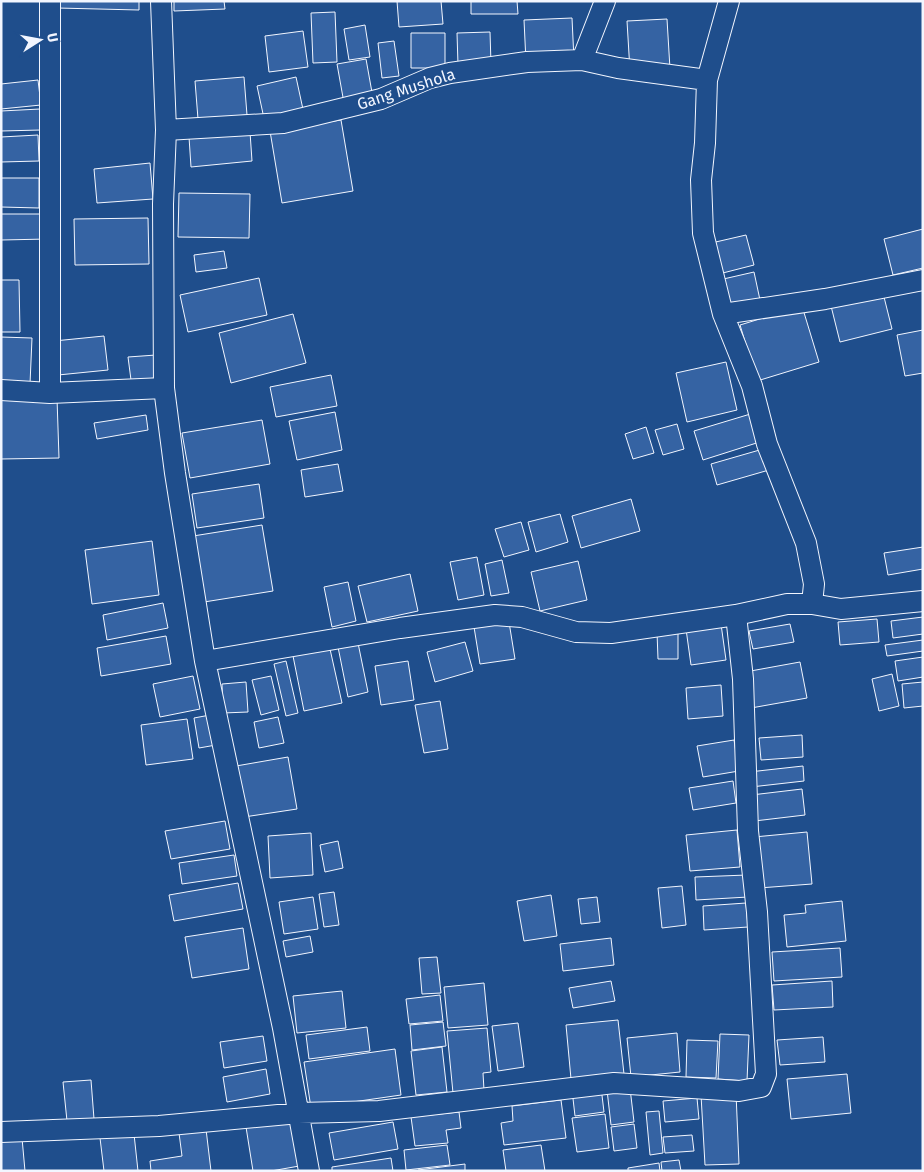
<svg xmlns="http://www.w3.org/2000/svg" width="924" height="1172" viewBox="0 0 924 1172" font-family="'Fira Sans',sans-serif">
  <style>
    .building { fill: #3563a3; stroke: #f2f6ff }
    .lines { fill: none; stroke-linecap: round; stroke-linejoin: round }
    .minor-casing { stroke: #f2f6ff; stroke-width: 22 }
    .minor { stroke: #1f4e8c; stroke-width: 20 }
    .labels { text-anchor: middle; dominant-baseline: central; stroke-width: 4; stroke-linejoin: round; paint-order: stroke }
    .street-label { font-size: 16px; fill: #f2f6ff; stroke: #1f4e8c }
  </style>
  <rect width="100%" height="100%" fill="#1f4e8c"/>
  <path class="building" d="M57 1H139V10L57 8Z
    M174 1H224L225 9 174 11Z
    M397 1H441L443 24 399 27Z
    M471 1H517L518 14H471Z
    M335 12 337 62 313 63 311 13Z
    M572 18 574 60 526 62 524 20Z
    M667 19 670 69 630 71 627 21Z
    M365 25 370 57 349 60 344 29Z
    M303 31 308 67 269 72 265 36Z
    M490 32 491 64 458 65 457 33Z
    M411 33H445V68H411Z
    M394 41 399 76 382 78 378 43Z
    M366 59 373 98 344 103 337 64Z
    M244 77 247 115 198 119 195 81Z
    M296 77 304 114 265 123 257 86Z
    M38 80 41 105 1 109V84Z
    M40 109 41 130 1 131V111Z
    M341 120 353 191 282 203 270 131Z
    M250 132 252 161 191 167 189 137Z
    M38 135 39 161 1 162V137Z
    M150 163 153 199 97 203 94 169Z
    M1 178H39V208L1 207Z
    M179 193 250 194 249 238 178 237Z
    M1 214H47L48 239 1 240Z
    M148 218 149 264 75 265 74 219Z
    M923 229V268L893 275 884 239Z
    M746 235 754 265 715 275 707 244Z
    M224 251 227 268 196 272 194 255Z
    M754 272 760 300 726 308 719 280Z
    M259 278 267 315 188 332 180 295Z
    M1 280H19L20 332H1Z
    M883 293 892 329 840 342 831 306Z
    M802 306 819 362 757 381 740 325Z
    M293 314 306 363 231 383 219 333Z
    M923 330V373L905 376 897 335Z
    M104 336 108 370 58 375 54 341Z
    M1 337 32 338 30 384 1 382Z
    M156 355 158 378 131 380 128 357Z
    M726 362 737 410 687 422 676 373Z
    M331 375 337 406 276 417 270 387Z
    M57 398 59 458 1 459V400Z
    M335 412 342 450 297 460 289 421Z
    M757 412 766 440 703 460 694 431Z
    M146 415 148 430 97 439 94 423Z
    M262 420 270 464 190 478 182 433Z
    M677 424 684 449 663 455 655 430Z
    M646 427 654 453 633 459 625 434Z
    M763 449 769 470 717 485 711 464Z
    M338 464 343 491 305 497 301 470Z
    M259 484 264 518 197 528 192 494Z
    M631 499 640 531 581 548 572 516Z
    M560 514 568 542 536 552 528 522Z
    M521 522 529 550 504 557 495 529Z
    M262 525 273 591 204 602 193 536Z
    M152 541 159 595 92 604 85 550Z
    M923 547V569L888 575 884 553Z
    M477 557 484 595 458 600 450 562Z
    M502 560 509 593 491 596 485 564Z
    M578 561 587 600 540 611 531 572Z
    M410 574 418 611 367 622 358 586Z
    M348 582 356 621 332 627 324 587Z
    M163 603 168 628 107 640 103 615Z
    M923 617V634L893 638 891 621Z
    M877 619 879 642 840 645 838 622Z
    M509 622 515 659 480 664 474 627Z
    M721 624 726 660 691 665 686 629Z
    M790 624 794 642 753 649 749 631Z
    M657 632H678V659H658Z
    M166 636 171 664 101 676 97 648Z
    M923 640V651L887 656 885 645Z
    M465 642 473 671 435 682 427 652Z
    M358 643 368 692 348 697 338 647Z
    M330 649 342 703 304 711 293 656Z
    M923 657V677L898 681 895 661Z
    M286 661 298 713 286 716 274 664Z
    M408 661 414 700 381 705 375 666Z
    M800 662 807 698 751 708 745 672Z
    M892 674 899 706 879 711 872 679Z
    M193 676 200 709 160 717 153 684Z
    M271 676 279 710 261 715 252 680Z
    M246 682 248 712 223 713 222 684Z
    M923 682V706L904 708 902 684Z
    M721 685 723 716 688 719 686 688Z
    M440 701 448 749 424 753 415 705Z
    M210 715 216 745 199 748 194 718Z
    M278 717 284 743 259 748 254 722Z
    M187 719 193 759 146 765 141 725Z
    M802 735 803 757 761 760 759 738Z
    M734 740 739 771 703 777 697 746Z
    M288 757 297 809 244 817 236 766Z
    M803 766 804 781 751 787 749 772Z
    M733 781 736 803 693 810 689 788Z
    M802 789 805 815 746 822 743 796Z
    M225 821 230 849 171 859 165 831Z
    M737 830 740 867 690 871 686 835Z
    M807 832 812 884 759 888 754 837Z
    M311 833 313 875 270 878 268 836Z
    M338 841 343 868 325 872 320 845Z
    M234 855 237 876 182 884 179 863Z
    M747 875 748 897 696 900 695 877Z
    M238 883 243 909 174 921 169 895Z
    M682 886 686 925 662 928 658 888Z
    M334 892 339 925 324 927 319 894Z
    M551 895 557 936 524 941 517 901Z
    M313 897 318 929 284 934 279 902Z
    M597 897 600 922 581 924 578 899Z
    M842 901 846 941 787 947 784 915 806 913 805 905Z
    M746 903 748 927 704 930 703 906Z
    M243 928 249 969 192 978 185 937Z
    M310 936 313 952 286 957 283 941Z
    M611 938 614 965 563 971 560 944Z
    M840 948 842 977 774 981 772 952Z
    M437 957 441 993 422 994 419 958Z
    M611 981 615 1001 573 1008 569 988Z
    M832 981 833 1007 774 1010 772 985Z
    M484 983 488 1025 448 1028 444 987Z
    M342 991 346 1028 297 1033 293 996Z
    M440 995 443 1021 409 1024 406 999Z
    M618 1020 624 1074 571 1079 566 1025Z
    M443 1022 446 1046 412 1050 410 1025Z
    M518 1023 524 1067 498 1071 492 1026Z
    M367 1027 370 1051 309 1059 306 1035Z
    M487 1028 491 1072 483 1073 484 1090 453 1093 447 1031Z
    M677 1033 680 1072 631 1077 627 1038Z
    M720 1034 749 1035 747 1081 718 1079Z
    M263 1036 267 1061 224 1068 220 1042Z
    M823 1037 825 1062 780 1065 777 1040Z
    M687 1040 718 1041 716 1078 686 1077Z
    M442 1047 447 1092 416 1095 411 1051Z
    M395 1049 401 1095 311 1108 304 1062Z
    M266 1069 270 1094 227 1102 223 1077Z
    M847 1074 851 1113 791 1119 787 1079Z
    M91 1080 94 1119 67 1121 63 1082Z
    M601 1087 604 1112 575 1116 572 1090Z
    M630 1088 634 1122 611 1125 607 1090Z
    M736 1093 739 1164 705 1165 701 1095Z
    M697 1098 699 1119 665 1122 663 1101Z
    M561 1100 566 1138 504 1145 501 1123 513 1121 512 1106Z
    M659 1111 663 1153 650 1155 646 1112Z
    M459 1112 461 1128 446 1130 448 1143 415 1146 411 1117Z
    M605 1114 609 1148 577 1152 572 1118Z
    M298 1119 305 1165 271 1171H253L246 1127Z
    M393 1122 398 1149 334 1160 329 1133Z
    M634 1124 637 1148 614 1151 611 1127Z
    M206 1129 211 1171H151L150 1161 182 1156 179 1133Z
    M134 1134 138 1171H104L100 1138Z
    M692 1135 694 1151 665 1153 663 1137Z
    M22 1138 25 1171H1V1139Z
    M447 1145 450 1165 406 1170 404 1150Z
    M541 1145 545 1171H506L503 1150Z
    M391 1158 393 1171H332V1167Z
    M679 1160 681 1171H662L661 1162Z
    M659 1163 660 1171H628V1168Z
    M465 1164V1171H419L418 1170Z"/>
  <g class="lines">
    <defs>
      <path id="minor" d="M50 1V393
        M161 1 166 130 163 204 164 388 175 473 205 661 283 1028 309 1171
        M729 1 707 80 705 143 701 180 703 233 723 314 752 386 767 444 806 543 814 584 812 604
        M582 60 605 1
        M166 130 283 123 381 99 430 78 450 73 527 62 582 60 618 68 707 80
        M723 314 825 299 923 280
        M1 390 50 393 164 388
        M205 661 400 628 495 615 522 617 576 632 611 633 736 615 787 604H812L841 609 923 601
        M1 1132 159 1126 299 1113 379 1111 614 1083 739 1091 761 1087 766 1074 757 912 748 831 743 679 736 615"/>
    </defs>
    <use href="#minor" class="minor-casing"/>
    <use href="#minor" class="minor"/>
  </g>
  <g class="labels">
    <g class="street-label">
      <text transform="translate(406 89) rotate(-18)">Gang Mushola</text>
    </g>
  </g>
  <rect width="924" height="1172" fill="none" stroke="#f2f6ff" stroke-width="5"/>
  <g transform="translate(40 40) rotate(79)" stroke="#1f4e8c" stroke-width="4" paint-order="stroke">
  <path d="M0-4L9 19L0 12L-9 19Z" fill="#f2f6ff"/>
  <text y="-8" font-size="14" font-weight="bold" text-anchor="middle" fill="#f2f6ff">U</text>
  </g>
</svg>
